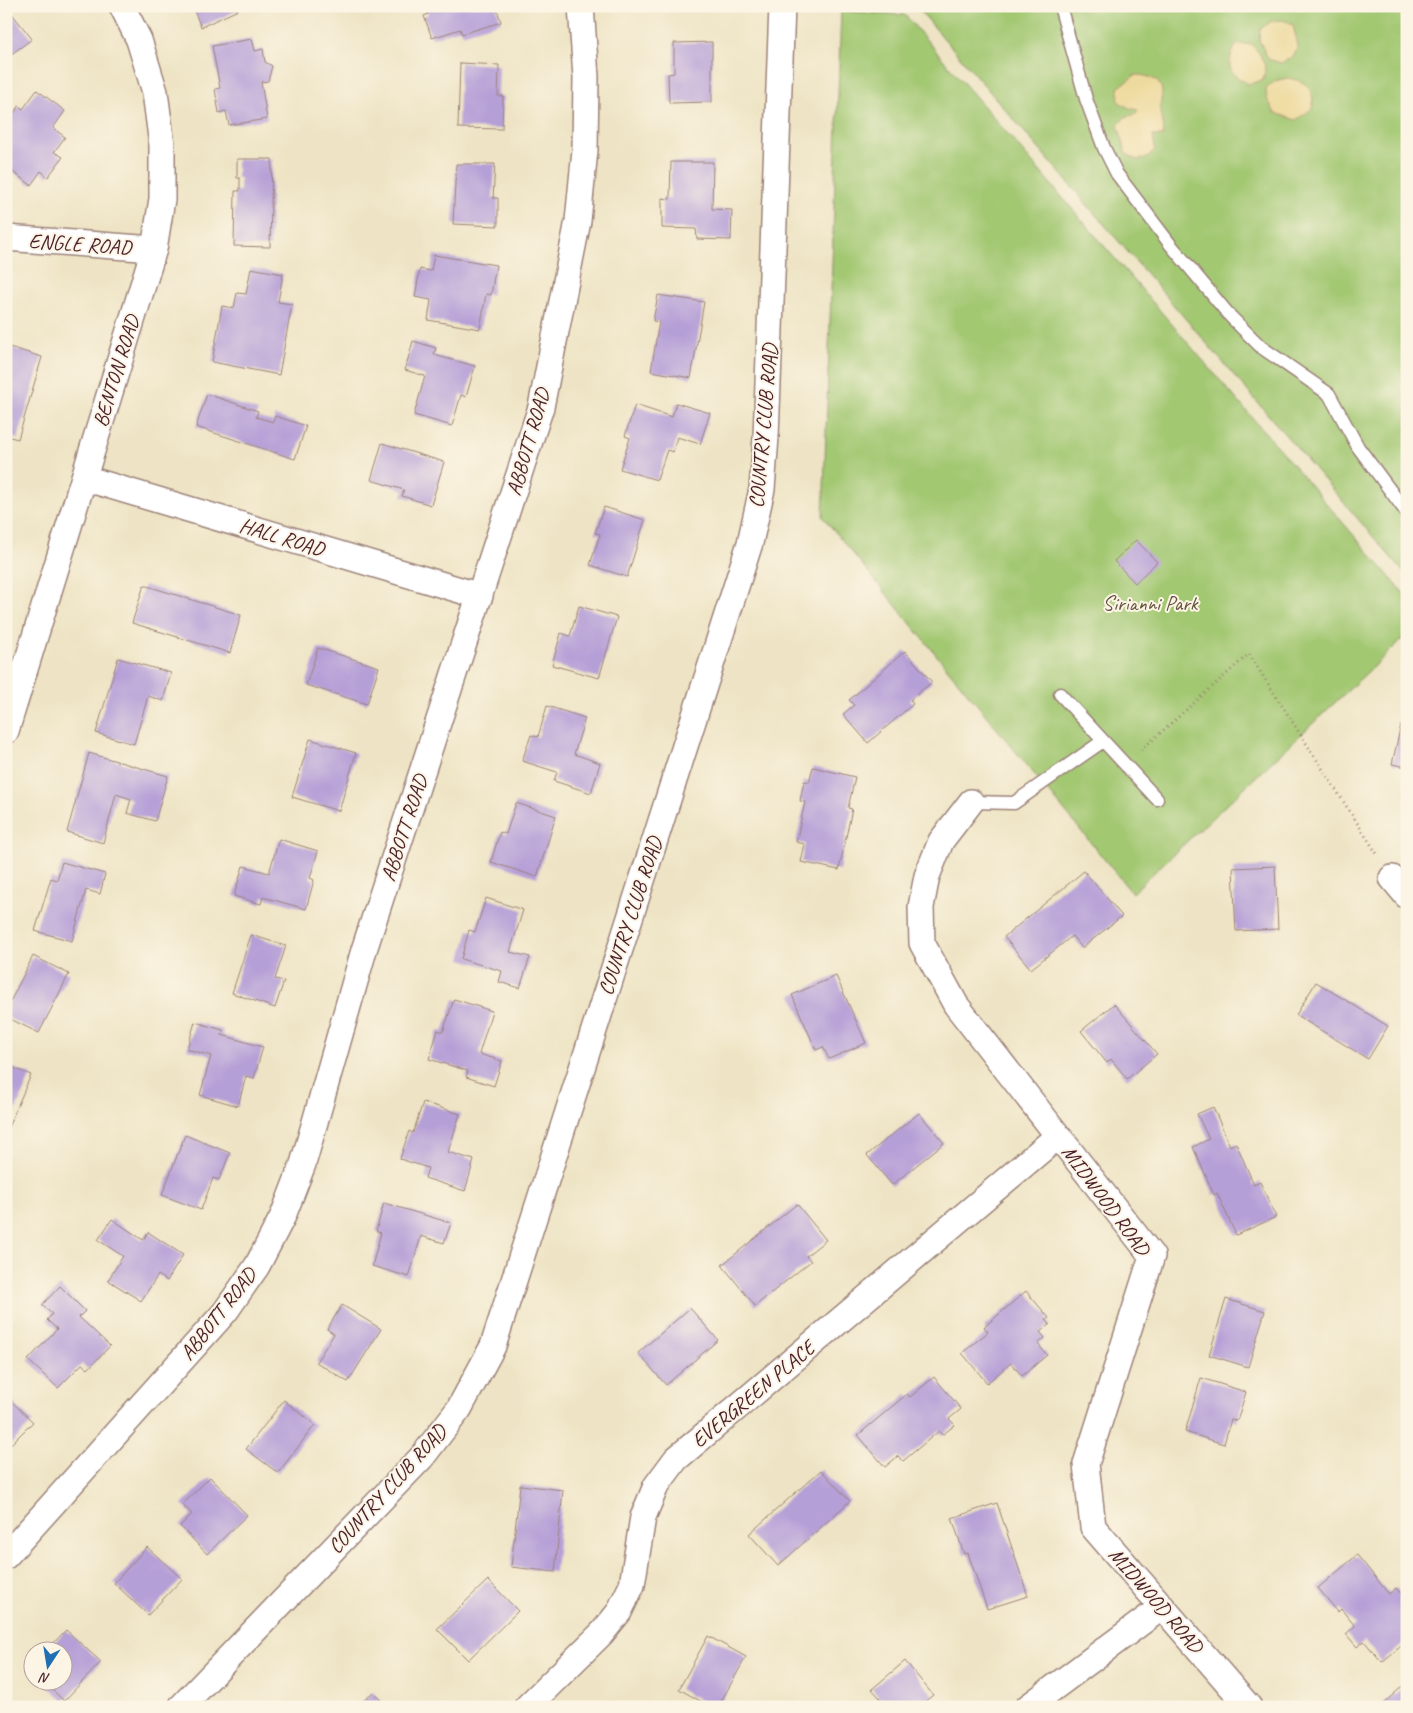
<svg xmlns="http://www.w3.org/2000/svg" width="1413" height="1713" viewBox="0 0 1413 1713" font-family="Caveat,sans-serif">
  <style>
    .green { fill: #a3c872; stroke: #76744e }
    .sand { fill: #eeda9e; stroke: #9c7c64 }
    .building { fill: #b59fd7 }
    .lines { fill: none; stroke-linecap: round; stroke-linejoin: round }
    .lane-casing { stroke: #9c8278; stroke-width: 15 }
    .street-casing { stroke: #9c8278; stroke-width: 28 }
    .path { stroke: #9c8278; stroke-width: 3; stroke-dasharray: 1 4; stroke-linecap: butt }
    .lane { stroke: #fff; stroke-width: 12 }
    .street { stroke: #fff; stroke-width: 25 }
    .labels { text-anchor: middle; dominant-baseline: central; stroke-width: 4; stroke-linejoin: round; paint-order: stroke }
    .street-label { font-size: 21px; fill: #4a1f2b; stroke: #fcf5e5 }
    .park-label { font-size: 21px; fill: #655240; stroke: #fcf5e5 }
  </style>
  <rect width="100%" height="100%" fill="#fcf5e5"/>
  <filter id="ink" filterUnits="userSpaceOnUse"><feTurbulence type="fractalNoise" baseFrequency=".02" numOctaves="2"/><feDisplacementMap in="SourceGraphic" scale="10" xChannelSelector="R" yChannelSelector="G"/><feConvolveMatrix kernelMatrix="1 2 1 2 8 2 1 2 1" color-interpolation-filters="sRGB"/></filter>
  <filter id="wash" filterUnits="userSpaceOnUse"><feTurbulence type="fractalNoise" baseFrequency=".0096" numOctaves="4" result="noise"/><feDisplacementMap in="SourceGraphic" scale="20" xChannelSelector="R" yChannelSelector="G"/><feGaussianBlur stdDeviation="1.12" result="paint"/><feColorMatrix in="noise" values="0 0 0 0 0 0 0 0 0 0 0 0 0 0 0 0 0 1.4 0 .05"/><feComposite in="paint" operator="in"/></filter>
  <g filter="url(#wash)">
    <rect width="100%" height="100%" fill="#eee4c5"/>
    <path class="green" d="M916 6H1407V576Z
      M841 11 905 15 1407 597V635L1132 893 823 517Z"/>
    <path class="sand" d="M1283 20 1293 25 1298 46 1293 56 1281 63 1268 59 1259 40 1260 29 1272 21Z
      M1251 44C1262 55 1268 64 1263 80L1249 84C1228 74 1225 65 1236 45Z
      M1135 75C1146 75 1161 78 1162 92 1162 99 1159 106 1160 112 1162 122 1165 126 1163 136H1153L1155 149 1149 157 1137 160 1125 153C1125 142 1120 135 1118 125L1125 117 1136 114 1138 110 1129 108 1119 102 1118 88Z
      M1287 78C1307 81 1314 88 1313 108L1296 120 1275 113 1267 99 1266 89 1275 81Z"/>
    <g id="blocks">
      <path class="building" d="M6 6 32 39 6 58Z
        M192 6H236L238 10 201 27Z
        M425 6H496L501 22 462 34 460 29 432 38 424 16 428 14Z
        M252 39 255 51 263 49 265 62 272 66 268 81 261 82 267 119 229 125 226 111 219 113 215 89 220 88 212 46Z
        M712 42V102L669 103 668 74 674 73V43Z
        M460 63 499 65 498 96H503L502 129 458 128Z
        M37 90 65 111 53 128 65 137 54 152 63 157 48 177 41 171 31 185 6 167V124L19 106 23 109Z
        M237 159H272L270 247 234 246 235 191H240V178H237Z
        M671 162H713L712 209 732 210 731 240 697 239 696 229 662 228V198L670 199Z
        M456 164H495L493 198H498V226L453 224Z
        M434 255 496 265 491 295 486 294 480 329 428 320 431 300 415 297 420 269 431 271Z
        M251 268 283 274 278 302 292 304 279 375 212 362 222 306 234 308 237 293 246 294Z
        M658 295 704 302 691 378 651 371 659 322 653 321Z
        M413 341 436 348 434 355 475 366 466 397 461 395 452 426 414 415 425 376 405 370Z
        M6 346 42 357 18 439 6 436Z
        M207 394 258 411 256 417 273 422 275 416 306 426 295 459 196 427Z
        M676 403 710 413 700 444 677 437 673 452 667 450 657 480 620 469 630 438 625 436 635 405 672 417Z
        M382 443 444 462 431 505 402 496 404 490 371 480Z
        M604 507 645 520 627 577 590 565 600 534 595 533Z
        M1136 540 1157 562 1135 583 1114 561Z
        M144 585 241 615 230 653 132 623Z
        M579 606 617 617 599 678 552 665 561 633 570 636Z
        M318 648 379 667 367 704 306 685Z
        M905 651 932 682 910 700 913 704 868 743 843 714 854 705 849 700Z
        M118 658 171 673 163 701 148 696 134 744 96 733Z
        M547 706 585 718 574 754 600 763 591 793 554 781 557 772 522 761 531 735 538 737Z
        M1401 725 1407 727V767L1392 764Z
        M310 739 356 753 339 811 292 797Z
        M89 753 168 776 155 821 127 813 131 799 116 794 103 843 67 832Z
        M813 767 855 777 848 808 852 809 839 870 801 862 805 844 796 842 805 802 800 801 804 781 809 782Z
        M516 803 556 816 537 877 491 862 500 832 506 834Z
        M279 839 318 851 310 878 314 880 306 909 263 897 261 904 234 896 243 866 269 873Z
        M62 862 105 874 100 894 86 890 72 941 35 931 51 878 57 880Z
        M1275 866 1278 929 1236 931 1233 868Z
        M1084 871 1122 916 1082 948 1072 936 1031 969 1004 937Z
        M486 898 523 910 510 952 530 957 520 988 499 982 502 971 461 959 469 930 475 932Z
        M251 935 286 946 275 979 284 981 275 1008 232 993Z
        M33 956 69 974 39 1033 6 1017V1010Z
        M836 976 866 1043 829 1059 823 1047 816 1050 792 995Z
        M1316 982 1388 1026 1368 1059 1296 1015Z
        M454 999 492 1011 479 1054 502 1061 494 1086 466 1077 468 1071 429 1059 438 1030 443 1032Z
        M1114 1004 1157 1054 1127 1079 1111 1059 1107 1063 1081 1031Z
        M195 1022 223 1030 222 1035 263 1047 254 1078 246 1076 238 1106 200 1095 211 1056 187 1049Z
        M6 1065 31 1075 6 1132Z
        M423 1102 460 1114 448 1152 474 1160 465 1191 425 1178 428 1168 400 1159 409 1131 413 1133Z
        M1213 1107 1230 1146 1236 1143 1254 1185 1260 1182 1276 1217 1236 1235 1217 1193 1214 1195 1193 1147 1209 1139 1197 1114Z
        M919 1113 944 1143 892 1185 867 1155Z
        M185 1135 230 1153 219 1180 213 1178 201 1210 162 1195Z
        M384 1203 451 1223 444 1243 421 1236 409 1277 372 1266 381 1233 376 1231Z
        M797 1204 826 1240 806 1256 811 1261 755 1306 722 1265Z
        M112 1219 143 1240 148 1232 183 1255 167 1281 158 1275 141 1301 108 1280 123 1256 98 1240Z
        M60 1286 85 1311 79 1317 110 1346 88 1369 82 1364 58 1388 28 1360 57 1329 47 1320 52 1314 42 1305Z
        M1026 1291 1049 1318 1046 1320 1050 1324 1040 1332 1045 1338 1038 1344 1047 1355 1022 1376 1011 1363 987 1383 962 1353 988 1332 984 1327Z
        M1226 1299 1265 1311 1248 1367 1209 1355Z
        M342 1305 381 1329 348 1382 316 1362 334 1334 327 1329Z
        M690 1308 718 1340 666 1385 638 1353Z
        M934 1377 961 1409 949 1419 955 1425 942 1435 939 1431 903 1461 898 1456 885 1467 858 1435 907 1394 910 1397Z
        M1201 1378 1246 1392 1237 1421 1231 1419 1224 1444 1185 1432Z
        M6 1396 33 1422 6 1449Z
        M284 1400 315 1425 278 1473 246 1449Z
        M821 1470 850 1501 778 1566 749 1534Z
        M210 1477 247 1515 207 1554 180 1526 192 1514 182 1505Z
        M520 1485 563 1490 555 1572 511 1567Z
        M997 1503 1028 1596 987 1609 968 1553 964 1554 952 1518Z
        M147 1547 182 1579 148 1615 114 1583Z
        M1357 1555 1389 1594 1396 1588 1407 1600V1606L1401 1610 1407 1617V1641L1382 1662 1364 1641 1357 1647 1346 1634 1355 1626 1341 1609 1338 1612 1318 1588Z
        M488 1580 518 1611 468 1660 437 1629Z
        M66 1630 101 1662 64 1701 42 1680H62V1650H47Z
        M708 1636 746 1657 718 1707H711L679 1689Z
        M905 1661 933 1695 918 1707H888L872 1689Z
        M1407 1682V1707H1386L1383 1704Z
        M373 1692 387 1707H357Z"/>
    </g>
  </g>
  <g filter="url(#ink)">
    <use href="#blocks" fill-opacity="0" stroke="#9c8278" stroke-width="1"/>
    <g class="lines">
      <defs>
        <path id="lane" d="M1060 6 1086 99 1104 148 1117 174 1170 244 1230 316 1261 347 1329 394 1358 447 1407 513
          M1060 694 1157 799
          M971 802 1014 803 1103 741"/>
        <path id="street" d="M6 238 154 249
          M84 478 480 596
          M6 731 154 249 162 199V145L155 92 139 40 122 6
          M971 802 941 841 927 876 921 907 922 943 956 1005 1152 1256 1086 1464 1093 1527 1249 1707
          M1392 878 1407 896
          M6 1556 225 1312 257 1266 283 1216 303 1164 364 950 541 407 578 221 585 150 586 77 581 6
          M181 1707 422 1457 459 1409 493 1346 750 543 762 489 766 437 782 6
          M527 1707 602 1633 619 1612 632 1585 643 1517 656 1486 676 1459 1058 1136
          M1028 1707 1162 1607"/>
      </defs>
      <use href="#lane" class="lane-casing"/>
      <use href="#street" class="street-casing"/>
      <path class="path" d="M1141 750 1249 654 1377 854"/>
      <use href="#lane" class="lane"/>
      <use href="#street" class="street"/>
    </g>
  </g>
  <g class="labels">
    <g class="street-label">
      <text transform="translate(80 244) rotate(4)">ENGLE ROAD</text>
      <text transform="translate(116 371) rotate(-73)">BENTON ROAD</text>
      <text transform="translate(763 426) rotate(-85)">COUNTRY CLUB ROAD</text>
      <text transform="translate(528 442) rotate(-74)">ABBOTT ROAD</text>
      <text transform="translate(282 537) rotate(17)">HALL ROAD</text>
      <text transform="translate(404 828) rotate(-72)">ABBOTT ROAD</text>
      <text transform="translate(630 916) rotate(-72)">COUNTRY CLUB ROAD</text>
      <text transform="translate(1106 1200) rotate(53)">MIDWOOD ROAD</text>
      <text transform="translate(218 1314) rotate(-52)">ABBOTT ROAD</text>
      <text transform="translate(753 1394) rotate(-40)">EVERGREEN PLACE</text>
      <text transform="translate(387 1489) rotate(-48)">COUNTRY CLUB ROAD</text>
      <text transform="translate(1156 1600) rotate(49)">MIDWOOD ROAD</text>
    </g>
    <g class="park-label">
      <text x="1150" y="603">Sirianni Park</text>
    </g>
  </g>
  <rect width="1413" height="1713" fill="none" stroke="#fcf5e5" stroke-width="25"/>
  <g transform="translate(48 1666) rotate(192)"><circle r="24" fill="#fcf5e5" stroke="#b59f9b"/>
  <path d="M0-4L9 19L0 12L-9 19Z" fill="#1f6fb2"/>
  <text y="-8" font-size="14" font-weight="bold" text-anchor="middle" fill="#4a1f2b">N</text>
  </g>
</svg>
